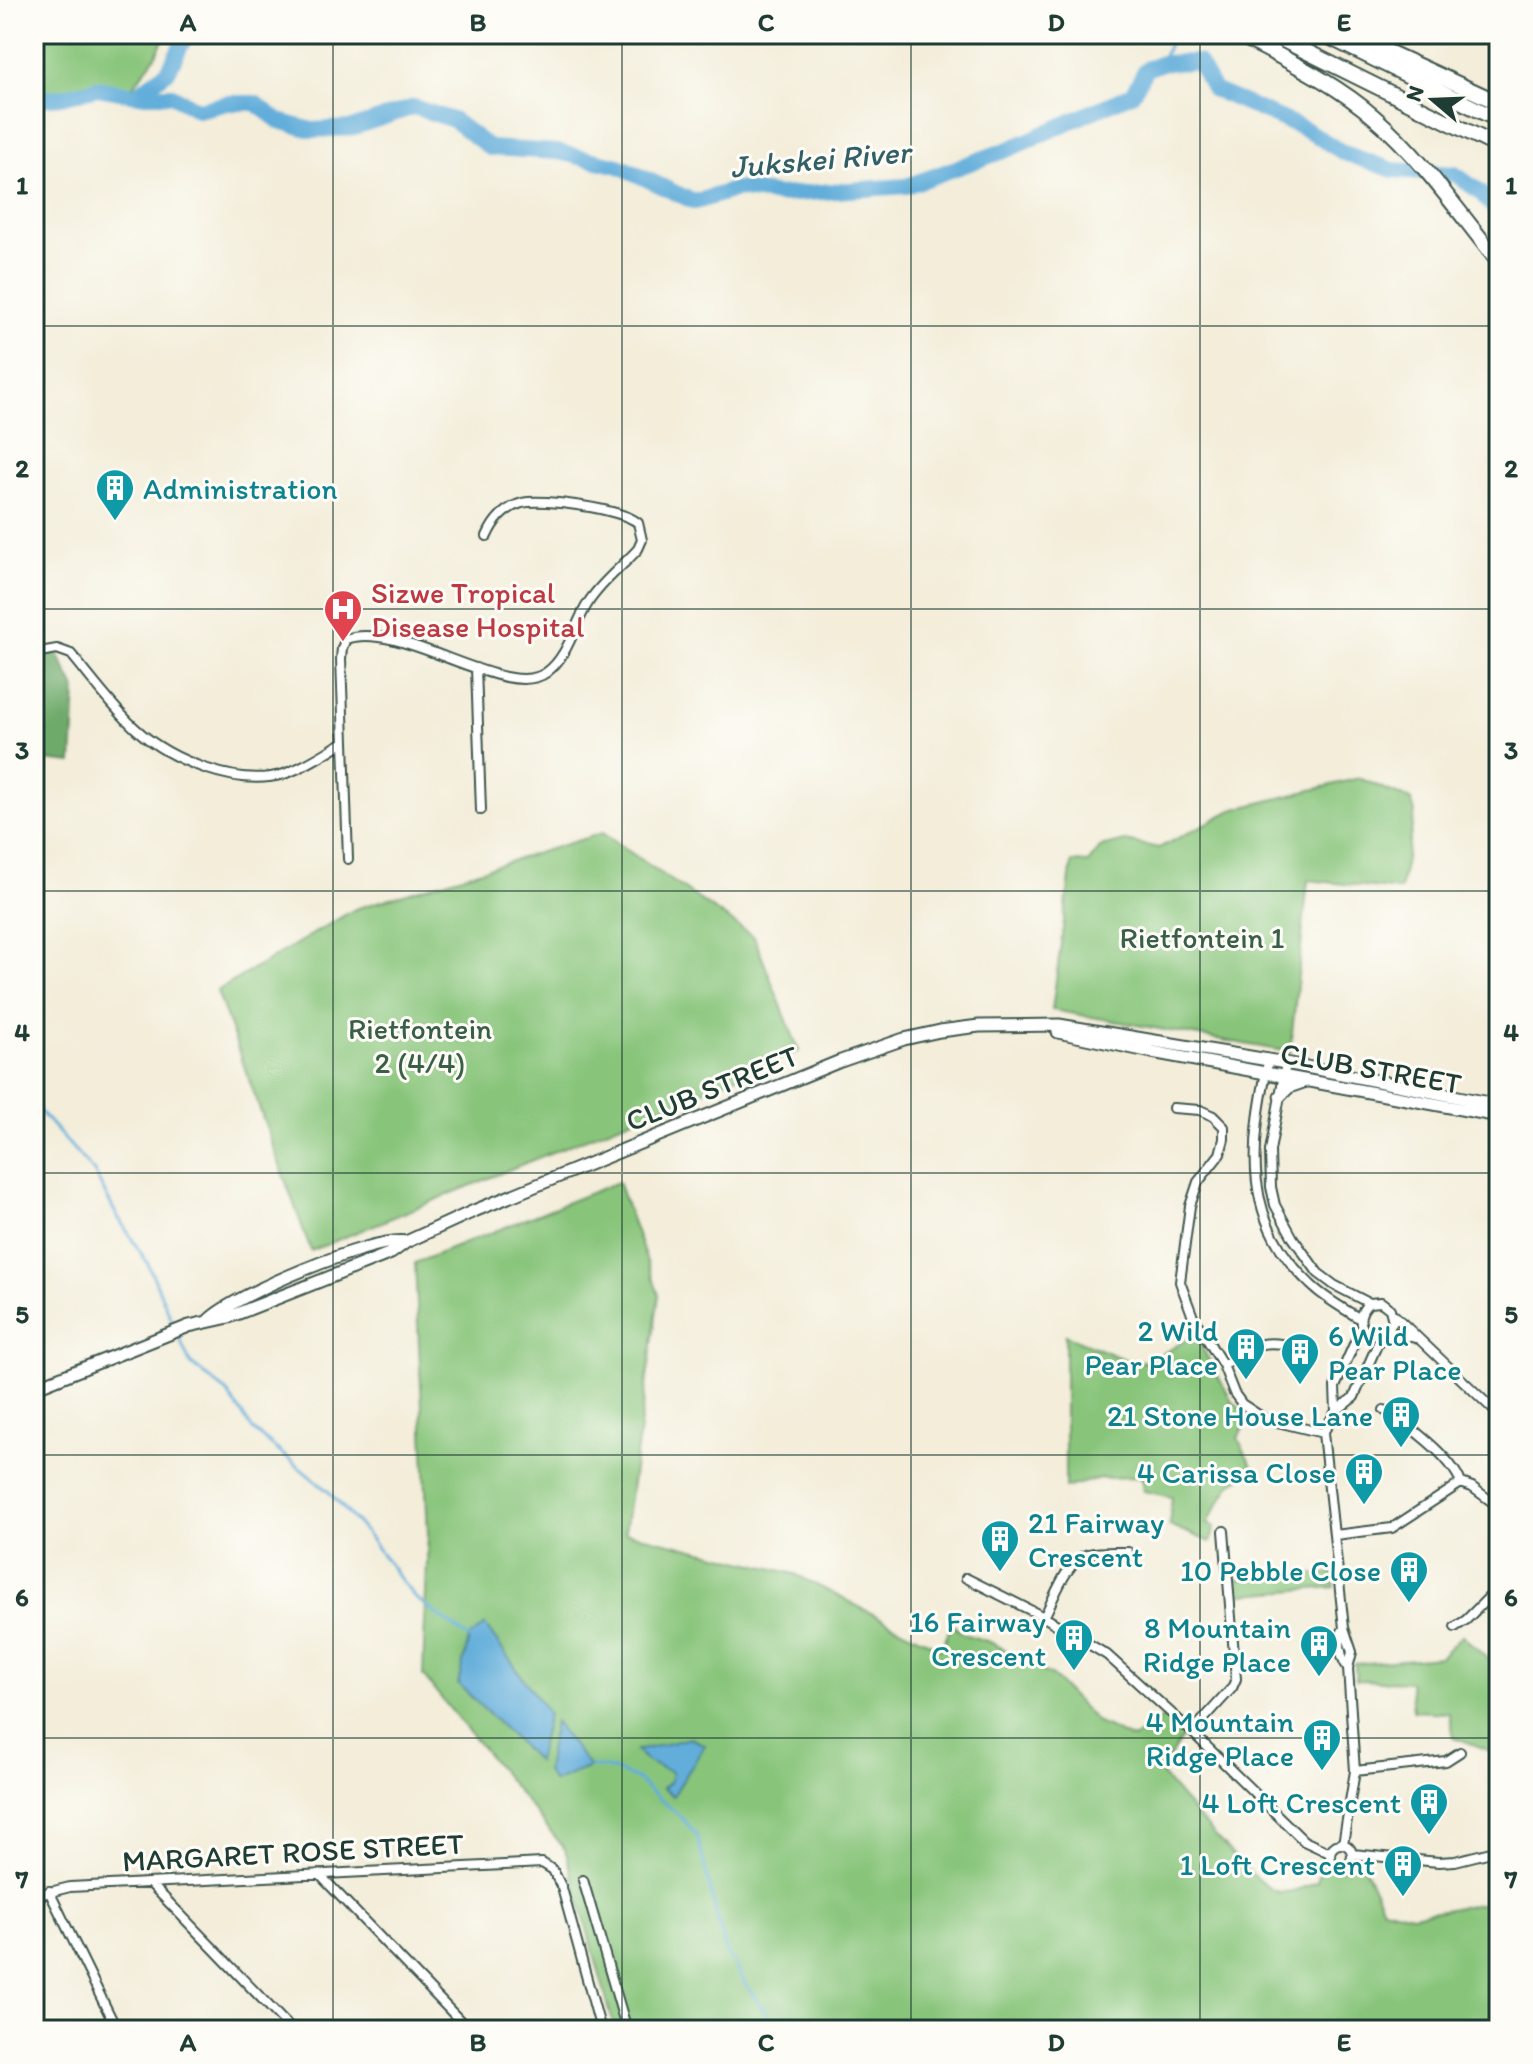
<svg xmlns="http://www.w3.org/2000/svg" width="1533" height="2064" viewBox="0 0 1533 2064" font-family="Itim,sans-serif">
  <style>
    .green { fill: #88c57a; stroke: #548157; stroke-width: 2 }
    .forest { fill: #6eaa6a; stroke: #46744f; stroke-width: 2 }
    .water { fill: #62adda; stroke: #407587; stroke-width: 2 }
    .lines { fill: none; stroke-linecap: round; stroke-linejoin: round }
    .stream { stroke: #62adda; stroke-width: 3 }
    .river { stroke: #62adda; stroke-width: 16 }
    .street-casing { stroke: #3f574d; stroke-width: 12 }
    .secondary-casing { stroke: #3f574d; stroke-width: 15 }
    .highway-casing { stroke: #3f574d; stroke-width: 18 }
    .street { stroke: #fff; stroke-width: 8 }
    .secondary { stroke: #fff; stroke-width: 11 }
    .highway { stroke: #fff; stroke-width: 14 }
    .grid { fill: none; stroke: #1f3d34; stroke-width: 2; stroke-opacity: 0.55 }
    .labels { text-anchor: middle; dominant-baseline: central; stroke-width: 6; stroke-linejoin: round; paint-order: stroke }
    .culture-label { font-size: 30px; fill: #0d838f; stroke: #fdfcf7; text-anchor: end }
    .health-label { font-size: 30px; fill: #be3a42; stroke: #fdfcf7; text-anchor: start }
    .park-label { font-size: 30px; fill: #395f46; stroke: #fdfcf7 }
    .street-label { font-size: 30px; fill: #1f3d34; stroke: #fdfcf7 }
    .water-label { font-size: 32px; font-style: italic; fill: #335f66; stroke: #fdfcf7 }
    .neatline { fill: none; stroke: #1f3d34; stroke-width: 3 }
    .grid-label { font-size: 26px; text-anchor: middle; font-weight: bold; fill: #1f3d34 }
  </style>
  <rect width="100%" height="100%" fill="#fdfcf7"/>
  <filter id="ink" filterUnits="userSpaceOnUse"><feTurbulence type="fractalNoise" baseFrequency=".0125" numOctaves="2"/><feDisplacementMap in="SourceGraphic" scale="16" xChannelSelector="R" yChannelSelector="G"/><feConvolveMatrix kernelMatrix="1 2 1 2 8 2 1 2 1" color-interpolation-filters="sRGB"/></filter>
  <filter id="wash" filterUnits="userSpaceOnUse"><feTurbulence type="fractalNoise" baseFrequency=".006" numOctaves="4" result="noise"/><feDisplacementMap in="SourceGraphic" scale="32" xChannelSelector="R" yChannelSelector="G"/><feGaussianBlur stdDeviation="1.8" result="paint"/><feColorMatrix in="noise" values="0 0 0 0 0 0 0 0 0 0 0 0 0 0 0 0 0 1.4 0 .05"/><feComposite in="paint" operator="in"/></filter>
  <g filter="url(#wash)">
    <rect width="100%" height="100%" fill="#f3edd9"/>
    <path class="green" d="M34 34H166L156 55 132 88 96 83 63 93 34 94Z
      M1359 778 1411 800 1415 812 1400 890 1308 880 1290 1052 1052 1010 1072 862 1088 863 1101 847 1125 841 1159 848 1232 810Z
      M602 833 754 937 799 1051 311 1251 217 991 355 909Z
      M618 1182 659 1295 625 1532 795 1574 941 1649 952 1624 963 1634 990 1642 1052 1676 1098 1723 1133 1739 1164 1717 1186 1731 1167 1761 1162 1775C1181 1797 1254 1885 1275 1891 1289 1895 1304 1887 1317 1882L1322 1861 1340 1870 1353 1862 1362 1863 1383 1908 1412 1915 1499 1901V2030H615L565 1849 423 1676 428 1533 415 1263Z
      M1065 1335 1126 1360 1148 1362 1195 1335 1232 1401 1250 1416 1238 1438 1254 1470 1231 1484 1207 1523 1215 1527 1210 1542 1169 1525 1172 1497 1143 1491 1142 1477 1100 1478 1065 1488Z
      M1333 1573 1335 1587 1234 1595 1233 1580Z
      M1462 1635 1499 1670V1754L1454 1737 1449 1713 1413 1711 1410 1682 1356 1680 1355 1664 1440 1657Z"/>
    <path class="forest" d="M56 650 76 690 72 763 34 759V660Z"/>
    <path class="water" d="M485 1625 548 1713 537 1761 458 1684 469 1638Z
      M554 1722 590 1767 553 1782 546 1771Z
      M690 1738 705 1745 673 1796 662 1788 670 1782 672 1772 647 1762 636 1751Z"/>
    <g class="lines">
      <path class="stream" d="M1162 63 1172 34
        M34 1105 94 1172 116 1214 148 1264 190 1363 227 1392 253 1430 329 1492 365 1532 414 1597 469 1638
        M590 1767H604L635 1778 680 1816 697 1835 725 1949 747 1986 779 2030"/>
      <path class="river" d="M136 95 168 71 187 34
        M34 99 61 97 97 88 136 95H172L198 110 228 103H255L279 121 312 130 352 128 414 107 453 120 490 148 558 152 619 166 695 202 737 189 779 195 906 186 1009 149 1132 94 1146 69 1162 63 1198 62 1214 90 1305 129 1344 153 1393 170 1455 174 1480 192 1499 214"/>
    </g>
  </g>
  <g filter="url(#ink)">
    <g class="lines">
      <defs>
        <path id="street" d="M34 653 57 649 71 654C92 679 112 707 136 729 170 760 238 788 284 774 305 767 325 753 344 742L341 659 342 648 346 639C401 619 507 703 547 672 569 655 574 625 588 603 601 582 622 567 638 549L642 540 638 523C623 509 543 498 522 503 505 508 494 520 487 536
          M476 668 481 810
          M344 742 348 859
          M1268 1062C1251 1146 1241 1219 1310 1284 1324 1298 1343 1308 1360 1319
          M1286 1063 1270 1151 1271 1187 1275 1205 1293 1238 1318 1273 1334 1285 1369 1303
          M1173 1108 1200 1110 1213 1116 1224 1127V1139L1220 1154 1198 1182 1190 1206 1180 1282 1193 1317 1223 1365 1234 1393 1242 1404 1265 1419 1323 1433
          M1393 1314 1499 1415
          M1386 1332 1393 1321 1390 1309 1381 1302 1369 1303C1358 1312 1356 1331 1373 1334 1384 1336 1375 1332 1386 1332 1396 1331 1409 1337 1419 1339
          M1223 1365C1257 1345 1260 1337 1300 1348
          M1384 1410C1408 1424 1452 1457 1461 1483
          M1336 1411 1335 1387 1362 1326
          M1461 1483 1472 1487 1499 1507
          M1335 1535 1392 1528 1461 1483
          M966 1578 1044 1617 1107 1655 1192 1732 1304 1841 1330 1853
          M1044 1617C1054 1599 1066 1560 1088 1554 1101 1551 1115 1552 1128 1552
          M1455 1627 1466 1620 1499 1587
          M1344 1628C1337 1639 1340 1657 1348 1668
          M1192 1732 1232 1688 1236 1679 1224 1531
          M1355 1771 1446 1761 1460 1752
          M1343 1844 1355 1771 1348 1668 1352 1652 1344 1628 1323 1433 1336 1411 1354 1397 1382 1334
          M1330 1855a11 11 0 1 1 22 0a11 11 0 1 1-22 0Z
          M1352 1854 1439 1862 1455 1861 1499 1850
          M319 1874 469 2030
          M583 1880 627 2030
          M150 1883 292 2030
          M49 1891 117 2030
          M34 1896 70 1887 542 1863 553 1870 562 1888 601 2030"/>
        <path id="secondary" d="M1058 1032 1152 1052 1499 1116
          M1280 1096 1289 1087 1306 1081
          M209 1320C234 1295 373 1236 406 1242
          M34 1388 189 1326 229 1317 391 1253 406 1242 474 1211 838 1062 904 1039 940 1031 979 1026 1059 1025 1286 1063 1499 1105"/>
        <path id="highway" d="M1238 34C1284 59 1334 82 1374 117 1422 158 1459 213 1499 262
          M1271 34 1499 147
          M1323 34 1499 120
          M1349 34 1499 103"/>
      </defs>
      <use href="#street" class="street-casing"/>
      <use href="#secondary" class="secondary-casing"/>
      <use href="#highway" class="highway-casing"/>
      <use href="#street" class="street"/>
      <use href="#secondary" class="secondary"/>
      <use href="#highway" class="highway"/>
    </g>
  </g>
  <path class="grid" d="M333 34V2030M622 34V2030M911 34V2030M1200 34V2030M34 326H1499M34 609H1499M34 891H1499M34 1173H1499M34 1455H1499M34 1738H1499"/>
  <defs>
    <symbol id="building-pin" viewBox="-11 -11 22 30"><path d="M0 17L-7.5 6A9.5 9.5 0 1 1 7.5 6Z" fill="#0f9aa8" stroke="#fdfcf7"/><path d="M-4-6H4V6H1V3H-1V6H-4ZM-2.5-4.3h1.7v1.8h-1.7ZM.8-4.3h1.7v1.8H.8ZM-2.5-1h1.7V.8h-1.7ZM.8-1h1.7V.8H.8Z" fill="#fff"/></symbol>
    <symbol id="hospital-pin" viewBox="-11 -11 22 30"><path d="M0 17L-7.5 6A9.5 9.5 0 1 1 7.5 6Z" fill="#e0444e" stroke="#fdfcf7"/><path d="M-5-5h3v3.5h4V-5h3V5h-3V1.5h-4V5h-3Z" fill="#fff"/></symbol>
  </defs>
  <g fill-rule="evenodd">
    <use href="#building-pin" x="93" y="466" width="44" height="60"/>
    <use href="#hospital-pin" x="321" y="587" width="44" height="60"/>
    <use href="#building-pin" x="1224" y="1325" width="44" height="60"/>
    <use href="#building-pin" x="1278" y="1330" width="44" height="60"/>
    <use href="#building-pin" x="1379" y="1393" width="44" height="60"/>
    <use href="#building-pin" x="1342" y="1450" width="44" height="60"/>
    <use href="#building-pin" x="978" y="1517" width="44" height="60"/>
    <use href="#building-pin" x="1387" y="1548" width="44" height="60"/>
    <use href="#building-pin" x="1052" y="1616" width="44" height="60"/>
    <use href="#building-pin" x="1297" y="1622" width="44" height="60"/>
    <use href="#building-pin" x="1300" y="1716" width="44" height="60"/>
    <use href="#building-pin" x="1407" y="1780" width="44" height="60"/>
    <use href="#building-pin" x="1381" y="1842" width="44" height="60"/>
  </g>
  <g class="labels">
    <g class="culture-label">
      <text x="143" y="488" text-anchor="start">Administration</text>
      <text x="1218" y="1330">2 Wild<tspan x="1218" dy="34">Pear Place</tspan></text>
      <text x="1328" y="1335" text-anchor="start">6 Wild<tspan x="1328" dy="34">Pear Place</tspan></text>
      <text x="1373" y="1415">21 Stone House Lane</text>
      <text x="1336" y="1472">4 Carissa Close</text>
      <text x="1028" y="1522" text-anchor="start">21 Fairway<tspan x="1028" dy="34">Crescent</tspan></text>
      <text x="1381" y="1570">10 Pebble Close</text>
      <text x="1046" y="1621">16 Fairway<tspan x="1046" dy="34">Crescent</tspan></text>
      <text x="1291" y="1627">8 Mountain<tspan x="1291" dy="34">Ridge Place</tspan></text>
      <text x="1294" y="1721">4 Mountain<tspan x="1294" dy="34">Ridge Place</tspan></text>
      <text x="1401" y="1802">4 Loft Crescent</text>
      <text x="1375" y="1864">1 Loft Crescent</text>
    </g>
    <g class="health-label">
      <text x="371" y="592">Sizwe Tropical<tspan x="371" dy="34">Disease Hospital</tspan></text>
    </g>
    <g class="park-label">
      <text x="1202" y="937">Rietfontein 1</text>
      <text x="420" y="1028">Rietfontein<tspan x="420" dy="34">2 (4/4)</tspan></text>
    </g>
    <g class="street-label">
      <text transform="translate(1371 1068) rotate(10)">CLUB STREET</text>
      <text transform="translate(712 1088) rotate(-22)">CLUB STREET</text>
      <text transform="translate(293 1852) rotate(-3)">MARGARET ROSE STREET</text>
    </g>
    <g class="water-label">
      <text transform="translate(820 159) rotate(-5)">Jukskei River</text>
    </g>
  </g>
  <rect width="1533" height="2064" fill="none" stroke="#fdfcf7" stroke-width="88"/>
  <g transform="translate(1433 100) rotate(289)" stroke="#fdfcf7" stroke-width="6" paint-order="stroke">
  <path d="M0-6L14 30L0 20L-14 30Z" fill="#1f3d34"/>
  <text y="-12" font-size="22" font-weight="bold" text-anchor="middle" fill="#1f3d34">N</text>
  </g>
  <rect x="44" y="44" width="1445" height="1976" class="neatline"/>
  <g class="grid-label">
    <text x="188" y="31">A</text>
    <text x="478" y="31">B</text>
    <text x="766" y="31">C</text>
    <text x="1056" y="31">D</text>
    <text x="1344" y="31">E</text>
    <text x="22" y="194">1</text>
    <text x="1511" y="194">1</text>
    <text x="22" y="477">2</text>
    <text x="1511" y="477">2</text>
    <text x="22" y="759">3</text>
    <text x="1511" y="759">3</text>
    <text x="22" y="1041">4</text>
    <text x="1511" y="1041">4</text>
    <text x="22" y="1323">5</text>
    <text x="1511" y="1323">5</text>
    <text x="22" y="1606">6</text>
    <text x="1511" y="1606">6</text>
    <text x="22" y="1888">7</text>
    <text x="1511" y="1888">7</text>
    <text x="188" y="2051">A</text>
    <text x="478" y="2051">B</text>
    <text x="766" y="2051">C</text>
    <text x="1056" y="2051">D</text>
    <text x="1344" y="2051">E</text>
  </g>
</svg>
